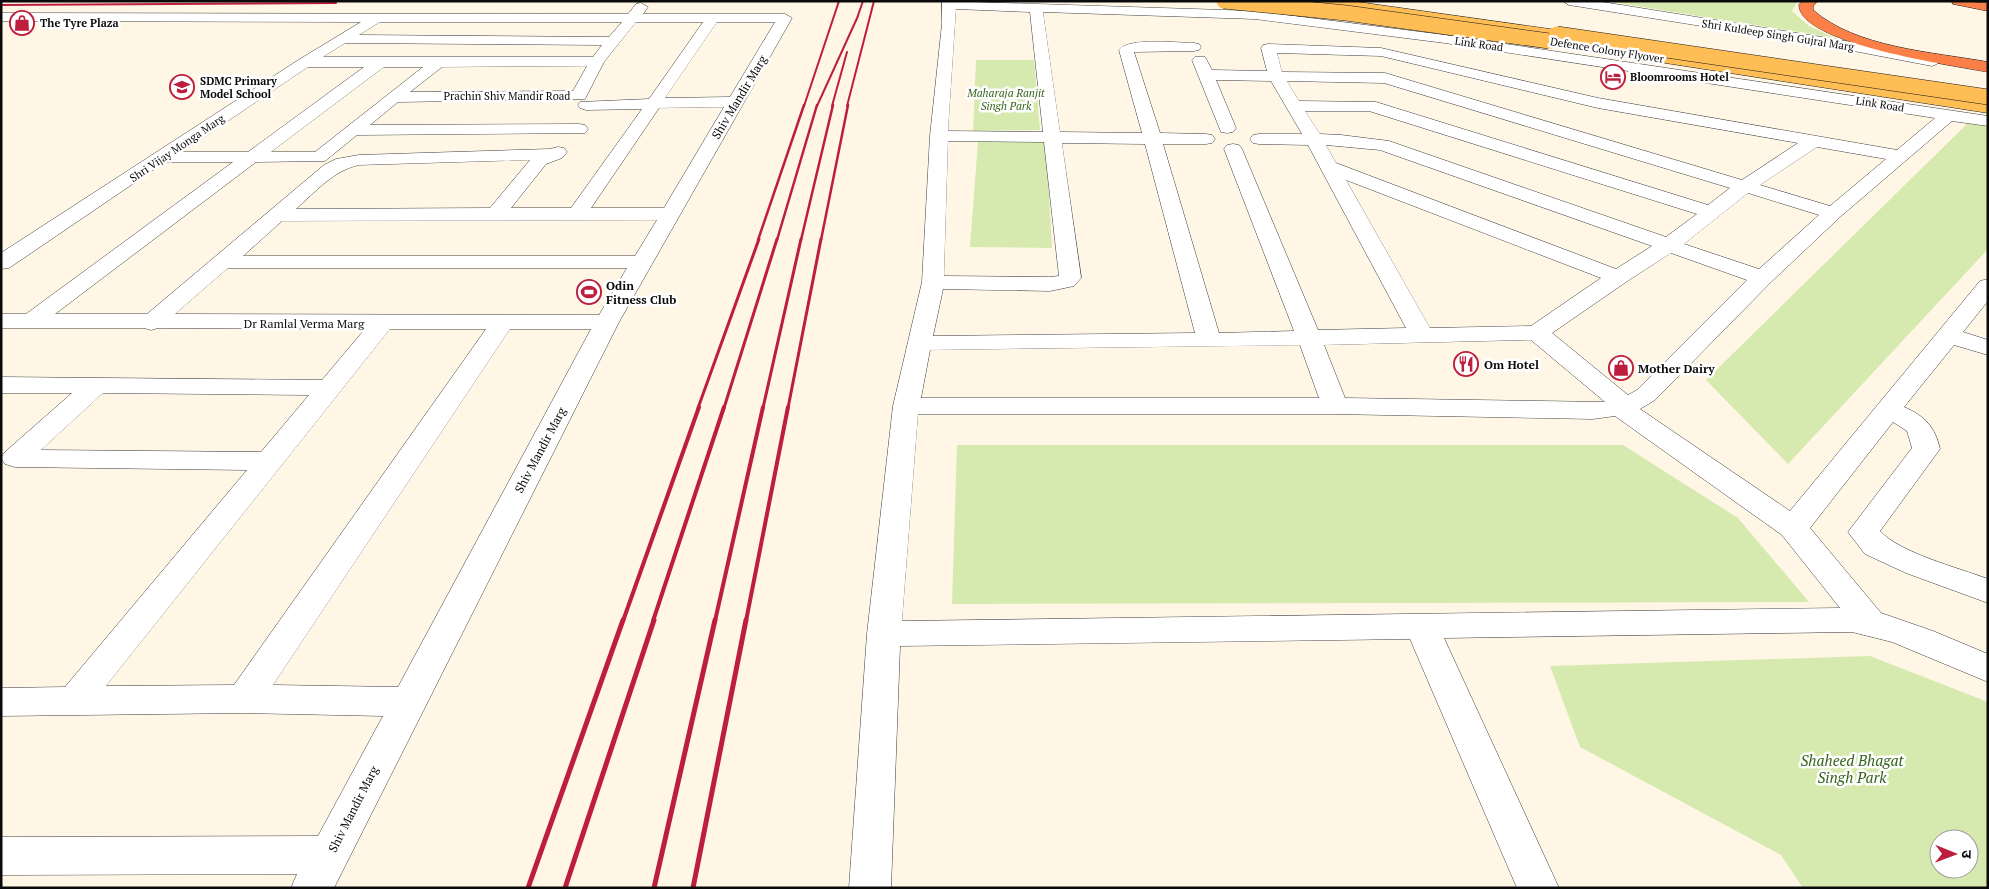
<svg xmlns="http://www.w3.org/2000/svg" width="1989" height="889" viewBox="0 0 1989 889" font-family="'PT Serif','Noto Sans Devanagari',serif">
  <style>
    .green { fill: #d6eaaf; fill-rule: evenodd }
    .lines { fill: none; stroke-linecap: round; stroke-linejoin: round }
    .minor-casing { stroke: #3d3d3d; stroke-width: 1 }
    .major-casing { stroke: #1b1b1b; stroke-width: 1 }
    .highway-casing { stroke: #1b1b1b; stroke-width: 1 }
    .minor { fill: #fff; fill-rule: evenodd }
    .major { fill: #ffbd56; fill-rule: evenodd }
    .highway { fill: #fb8048; fill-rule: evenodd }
    .rail-far4 { stroke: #bd1e3d; stroke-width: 2 }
    .rail-far3 { stroke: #bd1e3d; stroke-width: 2.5 }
    .rail-far2 { stroke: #bd1e3d; stroke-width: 3 }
    .rail-far1 { stroke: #bd1e3d; stroke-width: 4 }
    .rail { stroke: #bd1e3d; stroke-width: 5 }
    .major-bridge-casing { stroke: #1b1b1b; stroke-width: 16; stroke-linecap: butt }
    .major-bridge { stroke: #ffbd56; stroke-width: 15 }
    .labels { text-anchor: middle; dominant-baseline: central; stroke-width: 5; stroke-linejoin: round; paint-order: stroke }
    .far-poi-label { font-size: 11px; font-weight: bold; fill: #0a0a0a; stroke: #fff; text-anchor: start }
    .far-street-label { font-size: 11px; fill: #0a0a0a; stroke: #fff }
    .far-park-label { font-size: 11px; font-style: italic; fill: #336219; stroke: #fff }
    .street-label { font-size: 12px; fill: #0a0a0a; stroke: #fff }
    .poi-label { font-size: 12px; font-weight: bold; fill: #0a0a0a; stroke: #fff; text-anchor: start }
    .near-park-label { font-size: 15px; font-style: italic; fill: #336219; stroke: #fff }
  </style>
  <rect width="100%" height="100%" fill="#fff6e6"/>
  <path class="green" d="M1605 1H1798L1792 11 1809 26 1836 38Z
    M976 60H1034L1040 130 973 131Z
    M1971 120 1988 123V249L1788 464 1706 380Z
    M978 141 1046 142 1052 248 970 247Z
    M957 445H1623L1738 518 1809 602 952 604Z
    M1870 656 1988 702V888H1803L1781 855 1580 747 1550 666ZM1939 839H1969V869H1939Z"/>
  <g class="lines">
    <defs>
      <path id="minor" d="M942 1 1255 11 1445 35 1988 116V126L1952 121 1840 217 1770 283 1655 400 1640 409 1790 511 1980 281 1988 279V301L1963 332 1988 340V355L1954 345 1904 407C1925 416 1935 427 1940 449L1880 531C1900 553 1959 568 1988 579V603L1906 573 1865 554 1848 532 1912 448 1907 431 1893 422 1810 528 1881 613 1933 631 1988 654V682L1892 642 1852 632 1444 638 1559 888H1517L1410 639 900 646 891 888H849L867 634 893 406 922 282 930 136 942 24ZM956 9 1030 12 1043 132 948 131ZM1043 12 1255 19 1445 43 1935 118 1897 150 1598 98 1381 48 1268 44 1263 45 1261 48 1267 71 1212 70 1205 57H1195L1192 60 1221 132 1227 133 1233 132 1236 128 1216 80 1271 81 1302 134H1259L1253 135 1250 139 1253 143 1259 144 1308 145 1406 328 1318 330 1242 149 1239 145 1233 144 1227 145 1224 149 1294 331 1219 333 1163 144H1206L1212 143 1215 139 1212 135 1206 134 1160 133 1134 52 1194 51 1199 50 1201 47 1199 44 1194 43C1178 43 1128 37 1119 50L1142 133 1060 132ZM1277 53 1381 56 1598 108 1798 143 1742 180 1385 73 1282 72ZM1287 81 1384 83 1730 188 1708 205 1376 102 1299 101ZM1305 111H1369L1697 214 1666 237 1389 141 1341 135 1320 134ZM948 141 1044 142 1059 276 1050 277 944 276ZM1062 143 1145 144 1195 333 933 336 943 289 1050 291 1074 286 1081 278ZM1326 145 1380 150 1652 246 1616 269 1336 163ZM1817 147 1886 159 1830 206 1760 185ZM1346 180 1601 278 1531 326 1430 328ZM1748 193 1819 215 1759 269 1684 244ZM1671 253 1747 280 1637 390 1628 395 1552 333 1626 282ZM1531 340 1605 402 1345 398 1324 345ZM1300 345 1319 398H921L930 350ZM918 414H1334L1593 419 1615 416 1782 535 1840 608 902 621Z
        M1563 1H1596L1828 38 1932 56 1937 58 1940 61 1937 64 1932 66 1828 46 1569 5Z
        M641 3 648 7 643 14H785L792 18 619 322 334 888H291L297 874 1 875V837L318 836 383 716 244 713 1 716V688L65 687 247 470 15 467 5 464 1 458 5 452 72 393H1V377L322 380 365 329 158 328 151 330 144 328H1V314H26L233 162H165L9 268 1 269V253L300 59 361 22 1 21V13L628 14 636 4ZM380 22H622L609 37 359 35ZM636 22H703L649 99 580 102 578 105 580 108 586 110 642 109 571 208H511L546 164 562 158 567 152 564 148 558 147 550 149 359 155 336 159 324 165 147 314H55L256 162 325 161 357 135 585 133 588 129 585 125 579 124 370 125 398 102 585 99 604 62ZM717 22H775L730 97 665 98ZM345 43 602 45 593 57H323ZM587 66 573 91 410 92 442 67ZM308 67H364L248 152H182ZM384 67H423L315 152H271ZM724 107 664 208H591L659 108ZM530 160 490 208 296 209C315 192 334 170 359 165ZM657 220 635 256H243L282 221ZM228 268H627L599 315 175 314ZM390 329H486L234 685 106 686ZM510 329H591L398 687 273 685ZM103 393 309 395 261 452 41 450Z"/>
      <path id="major" d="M1315 1H1351L1557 30 1562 31 1564 34 1558 38 1988 103V113L1549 45 1544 44 1542 41 1548 37 1321 5Z"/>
      <path id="highway" d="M1803 1H1818L1813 6V10C1856 48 1933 52 1988 62V72C1956 66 1799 44 1799 5Z
        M1952 1 1988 3V11L1953 4Z"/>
    </defs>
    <use href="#minor" class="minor-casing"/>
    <use href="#major" class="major-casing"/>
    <use href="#highway" class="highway-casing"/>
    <use href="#minor" class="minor"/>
    <use href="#major" class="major"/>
    <use href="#highway" class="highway"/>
    <path class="rail-far4" d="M1 5 336 3
      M856 21 863 1
      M804 106 839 1
      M817 106 858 16
      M832 106 847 52
      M847 106 874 1"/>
    <path class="rail-far3" d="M758 240 804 105
      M777 240 817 105
      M801 240 833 105
      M821 240 848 105"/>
    <path class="rail-far2" d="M698 408 759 239
      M724 408 777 239
      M763 408 801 239
      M788 408 821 239"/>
    <path class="rail-far1" d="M623 621 699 407
      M653 621 724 407
      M715 621 763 407
      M746 621 788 407"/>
    <path class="rail" d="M528 888 623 620
      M565 888 654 620
      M654 888 715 620
      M693 888 746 620"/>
    <defs>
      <path id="major-bridge" d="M1224 1 1346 13 1549 41
        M1557 34 1988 97"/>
    </defs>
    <use href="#major-bridge" class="major-bridge-casing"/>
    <use href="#major-bridge" class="major-bridge"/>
  </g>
  <defs>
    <symbol id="shop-ring" viewBox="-11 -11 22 22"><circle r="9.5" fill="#fff" stroke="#bd1e3d" stroke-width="1.5"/><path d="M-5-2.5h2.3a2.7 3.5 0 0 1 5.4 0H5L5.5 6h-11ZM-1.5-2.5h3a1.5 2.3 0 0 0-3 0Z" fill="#bd1e3d"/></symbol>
    <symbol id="hotel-ring" viewBox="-11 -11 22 22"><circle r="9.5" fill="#fff" stroke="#bd1e3d" stroke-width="1.5"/><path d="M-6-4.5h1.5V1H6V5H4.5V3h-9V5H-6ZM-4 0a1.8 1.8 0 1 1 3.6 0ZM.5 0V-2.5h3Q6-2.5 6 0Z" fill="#bd1e3d"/></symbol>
    <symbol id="school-ring" viewBox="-11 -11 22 22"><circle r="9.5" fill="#fff" stroke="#bd1e3d" stroke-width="1.5"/><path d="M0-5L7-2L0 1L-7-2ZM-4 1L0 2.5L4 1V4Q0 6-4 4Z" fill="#bd1e3d"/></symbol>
    <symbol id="stadium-ring" viewBox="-11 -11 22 22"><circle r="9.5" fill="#fff" stroke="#bd1e3d" stroke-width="1.5"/><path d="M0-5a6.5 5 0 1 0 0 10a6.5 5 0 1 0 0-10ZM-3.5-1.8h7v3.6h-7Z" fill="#bd1e3d"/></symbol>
    <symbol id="restaurant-ring" viewBox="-11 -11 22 22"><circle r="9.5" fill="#fff" stroke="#bd1e3d" stroke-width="1.5"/><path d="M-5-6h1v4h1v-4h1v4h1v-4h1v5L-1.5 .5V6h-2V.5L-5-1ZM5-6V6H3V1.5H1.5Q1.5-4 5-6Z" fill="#bd1e3d"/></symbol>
  </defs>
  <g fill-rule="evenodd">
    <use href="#shop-ring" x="8" y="9" width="28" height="28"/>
    <use href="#hotel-ring" x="1599" y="63" width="28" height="28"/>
    <use href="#school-ring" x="168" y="73" width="28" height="28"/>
    <use href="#stadium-ring" x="575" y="278" width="28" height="28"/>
    <use href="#restaurant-ring" x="1452" y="350" width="28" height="28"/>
    <use href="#shop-ring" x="1607" y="354" width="28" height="28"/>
  </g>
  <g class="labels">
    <g class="far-poi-label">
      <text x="40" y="23">The Tyre Plaza</text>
      <text x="1630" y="77">Bloomrooms Hotel</text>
      <text x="200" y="81">SDMC Primary<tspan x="200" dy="13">Model School</tspan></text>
    </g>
    <g class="far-street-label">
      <text transform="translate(1778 35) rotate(9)">Shri Kuldeep Singh Gujral Marg</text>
      <text transform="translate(1479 44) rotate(8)">Link Road</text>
      <text transform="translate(1607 50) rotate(9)">Defence Colony Flyover</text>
      <text x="507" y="96">Prachin Shiv Mandir Road</text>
      <text transform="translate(1880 104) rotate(9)">Link Road</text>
      <text transform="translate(177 148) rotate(-34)">Shri Vijay Monga Marg</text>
    </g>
    <g class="far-park-label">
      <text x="1006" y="93">Maharaja Ranjit<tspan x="1006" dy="13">Singh Park</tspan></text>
    </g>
    <g class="street-label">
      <text transform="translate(739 97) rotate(-59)">Shiv Mandir Marg</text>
      <text x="304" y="323">Dr Ramlal Verma Marg</text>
      <text transform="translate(540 450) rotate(-62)">Shiv Mandir Marg</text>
      <text transform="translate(353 809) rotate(-63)">Shiv Mandir Marg</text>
    </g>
    <g class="poi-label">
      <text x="606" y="285">Odin<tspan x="606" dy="14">Fitness Club</tspan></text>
      <text x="1484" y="364">Om Hotel</text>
      <text x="1638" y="368">Mother Dairy</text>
    </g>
    <g class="near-park-label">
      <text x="1852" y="760">Shaheed Bhagat<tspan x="1852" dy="17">Singh Park</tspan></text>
    </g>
  </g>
  <rect width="1989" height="889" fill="none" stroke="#0a0a0a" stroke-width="5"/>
  <g transform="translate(1954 854) rotate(91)"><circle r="24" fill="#ffffff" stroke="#9d9d9d"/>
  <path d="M0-4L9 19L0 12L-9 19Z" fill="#bd1e3d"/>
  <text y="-8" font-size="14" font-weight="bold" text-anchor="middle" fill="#0a0a0a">उ</text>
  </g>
</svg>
